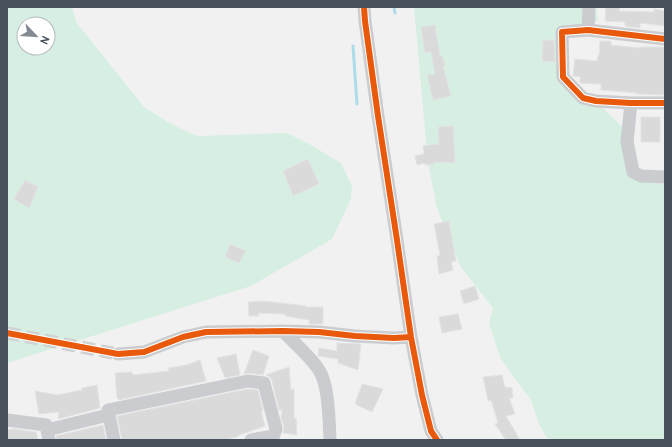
<svg xmlns="http://www.w3.org/2000/svg" width="672" height="447" viewBox="0 0 672 447" font-family="Overpass,sans-serif">
  <style>
    .green { fill: #d6efe2; fill-rule: evenodd }
    .lines { fill: none; stroke-linecap: round; stroke-linejoin: round }
    .stream { stroke: #acdbec; stroke-width: 3 }
    .building { fill: #dadadb; stroke: #e2e3e4 }
    .minor-tunnel { stroke: #cfd1d3; stroke-width: 13; stroke-dasharray: 13 6; stroke-linecap: butt }
    .minor { stroke: #cacccf; stroke-width: 13 }
    .cycleway-casing { stroke: #fff; stroke-width: 8 }
    .cycleway { stroke: #e8590c; stroke-width: 6 }
  </style>
  <rect width="100%" height="100%" fill="#f1f1f1"/>
  <path class="green" d="M7 7H72L76 22 144 107 171 124 197 136 287 133 309 144 341 163 352 186 351 199 332 239 251 286 7 363ZM24 24H48V48H24Z
    M414 7H596L598 21 563 32 561 79 585 102 604 109 633 137 640 172 650 183 665 184V440H548L539 424 531 400 501 359 489 324 493 308 460 266 437 208 428 163Z"/>
  <g class="lines">
    <path class="stream" d="M394 7 395 13
      M353 46 357 104"/>
  </g>
  <path class="building" d="M606 7H620L619 11 654 12V9L665 11V26L640 23V28H639L625 26V22L605 21Z
    M435 25 440 56 442 55 445 66H443L451 96 433 100 427 75 435 74 431 52 425 53 421 27Z
    M543 40H554L555 62 542 61Z
    M600 41H611V45L640 48V47H665V95L637 94V93L601 90V84L580 83V77L573 76 575 59 597 61 598 55H599Z
    M641 117H660V142H641Z
    M453 126 455 163 434 162V164L425 165V163L417 165 415 156 424 154 423 146 439 144 438 127Z
    M308 159 319 184 293 196 283 171Z
    M25 180 38 187 29 208 14 199Z
    M449 221 456 261 451 262 453 270 439 274 437 256 440 255 434 224Z
    M230 244 246 251 239 263 225 257Z
    M475 286 479 299 464 304 460 291Z
    M264 301 306 306V307H323V324H309V320L285 316V314L258 313 259 316H249L248 302Z
    M458 314 462 329 442 333 439 317Z
    M337 343 361 344 358 370 338 363V359L318 356 319 348 337 351Z
    M253 350 269 356 263 375 249 373 244 374Z
    M236 354 240 375 225 378 217 358Z
    M200 360 206 381 119 400 117 398 115 373 132 372 133 375 169 371 168 368 187 365Z
    M289 367 291 390 294 389V418H296L297 435 283 433 284 427 281 418 282 410H279L272 381 270 377 266 375Z
    M502 375 505 387 512 388 513 398H509L515 414 506 416 520 440H506L495 424 498 423 491 400 488 401 483 377Z
    M362 384 383 389 372 412 355 404Z
    M97 385 100 408 58 419 59 412 39 414 35 391 58 395 82 390V388Z
    M248 389 258 390 263 411H261L265 426 239 435 237 437 224 440H122L117 416Z
    M103 425 106 440H57L56 436Z
    M14 429 36 432 38 440H7V430Z"/>
  <g class="lines">
    <path class="minor-tunnel" d="M7 333 118 354"/>
    <path class="minor" d="M364 7 365 21 378 116 397 240 411 337 422 395 431 431 437 440
      M588 30 589 7
      M665 39 588 30 562 32 563 77 583 98 596 101 631 103H665
      M631 103 627 142 633 172 641 176 665 177
      M283 331C294 343 310 356 319 370 329 385 329 421 330 440
      M118 354 144 352 183 337 206 332 283 331 319 332 355 336 394 338 411 337
      M7 420 46 425 49 440
      M47 430 108 415
      M114 440 108 410 248 381 264 383 276 429 272 440
      M251 440 268 437 273 439"/>
    <defs>
      <path id="cycleway" d="M364 7 365 21 378 116 397 240 411 337 422 395 431 431 437 440
        M665 39 588 30 562 32 563 77 583 98 596 101 631 103H665
        M7 333 118 354 144 352 183 337 206 332 283 331 319 332 355 336 394 338 411 337"/>
    </defs>
    <use href="#cycleway" class="cycleway-casing"/>
    <use href="#cycleway" class="cycleway"/>
  </g>
  <rect width="672" height="447" fill="none" stroke="#48525d" stroke-width="16"/>
  <g transform="translate(36 36) rotate(115)"><circle r="19" fill="#ffffff" stroke="#b6babe"/>
  <path d="M0-3L7 15L0 10L-7 15Z" fill="#838a91"/>
  <text y="-6" font-size="11" font-weight="bold" text-anchor="middle" fill="#48525d">N</text>
  </g>
</svg>
